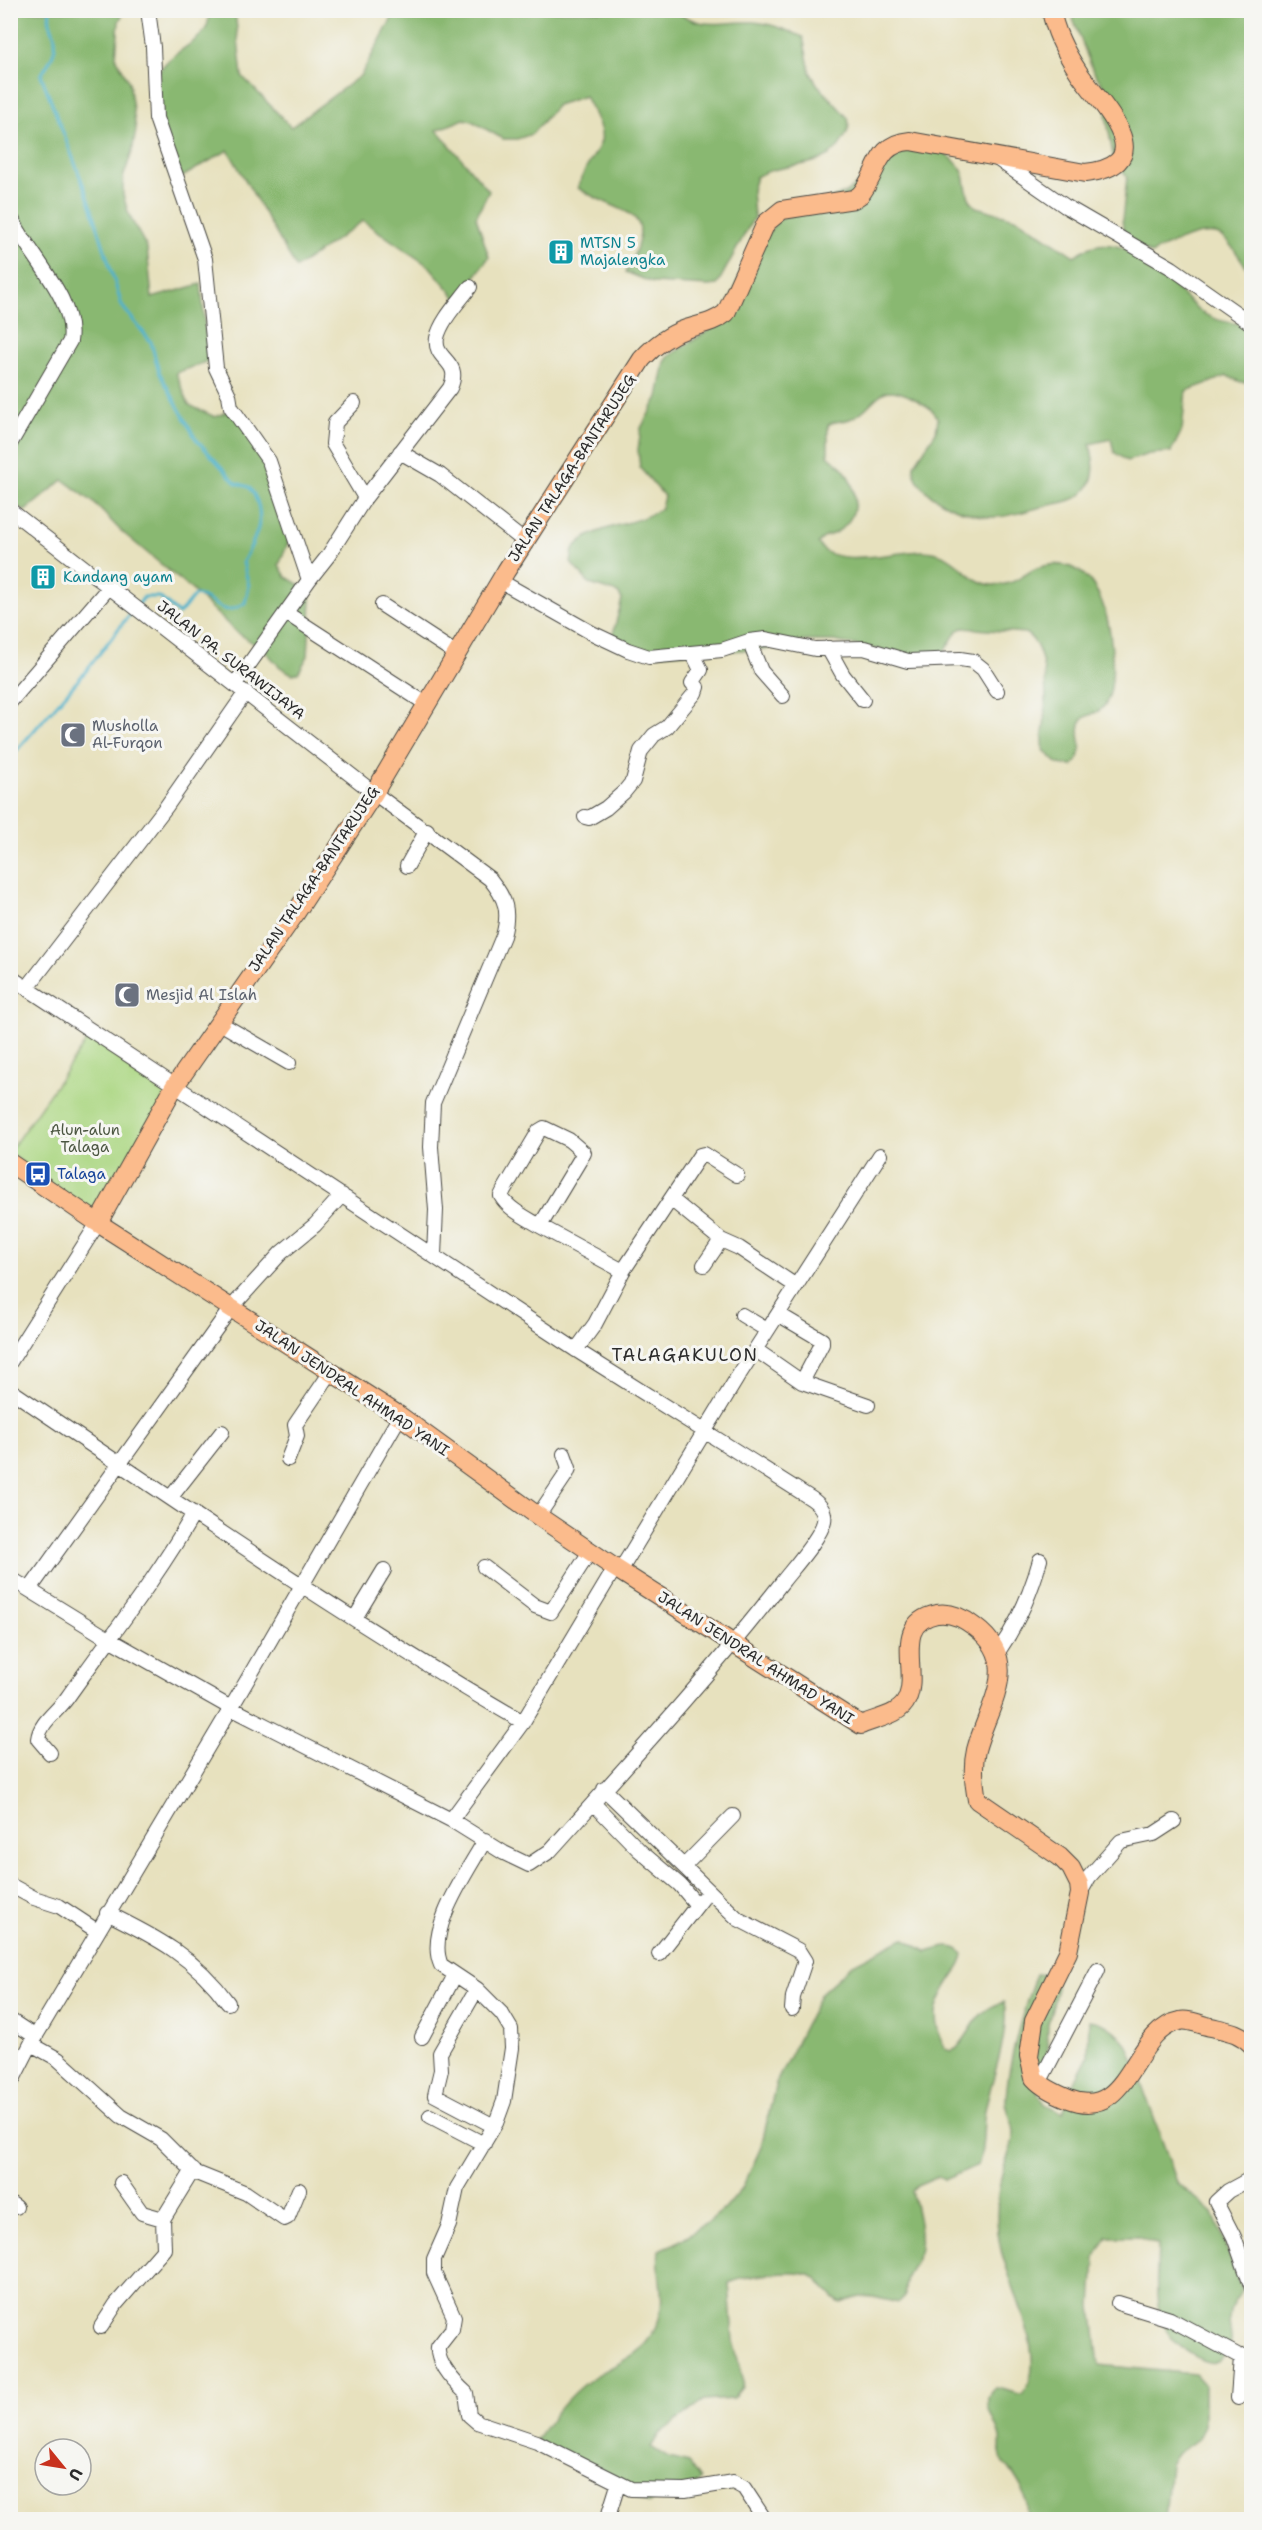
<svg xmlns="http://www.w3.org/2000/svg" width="1262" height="2530" viewBox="0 0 1262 2530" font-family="'Shantell Sans',sans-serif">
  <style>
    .green { fill: #acd783; stroke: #6c8157; stroke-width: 1.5 }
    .forest { fill: #89b871; stroke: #5a724e; stroke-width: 1.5 }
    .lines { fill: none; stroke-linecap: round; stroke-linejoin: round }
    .stream { stroke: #4db2cc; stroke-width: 3 }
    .minor-casing { stroke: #474641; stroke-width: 16 }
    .major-casing { stroke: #474641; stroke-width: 20 }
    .minor { stroke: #fff; stroke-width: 14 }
    .major { stroke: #fbbb8c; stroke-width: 18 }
    .labels { text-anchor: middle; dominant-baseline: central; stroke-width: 6; stroke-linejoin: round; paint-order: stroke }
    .culture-label { font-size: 15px; fill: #0d838f; stroke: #f6f6f2; text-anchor: start }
    .street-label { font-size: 15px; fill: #2b2b2b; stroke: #f6f6f2 }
    .worship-label { font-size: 15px; fill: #5b616d; stroke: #f6f6f2; text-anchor: start }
    .park-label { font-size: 15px; fill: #4b5641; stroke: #f6f6f2 }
    .transit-label { font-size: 15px; fill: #164399; stroke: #f6f6f2; text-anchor: start }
    .quarter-label { font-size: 18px; letter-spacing: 1.5px; fill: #2b2b2b; stroke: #f6f6f2 }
  </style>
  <rect width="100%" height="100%" fill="#f6f6f2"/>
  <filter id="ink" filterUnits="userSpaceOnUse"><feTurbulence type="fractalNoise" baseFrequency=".0167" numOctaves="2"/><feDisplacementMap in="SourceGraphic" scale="12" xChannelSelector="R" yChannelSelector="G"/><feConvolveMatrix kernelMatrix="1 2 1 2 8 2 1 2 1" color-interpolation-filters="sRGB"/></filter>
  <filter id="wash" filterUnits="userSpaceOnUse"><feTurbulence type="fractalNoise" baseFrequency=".008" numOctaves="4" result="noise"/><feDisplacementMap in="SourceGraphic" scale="24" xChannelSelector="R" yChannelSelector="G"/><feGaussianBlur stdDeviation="1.35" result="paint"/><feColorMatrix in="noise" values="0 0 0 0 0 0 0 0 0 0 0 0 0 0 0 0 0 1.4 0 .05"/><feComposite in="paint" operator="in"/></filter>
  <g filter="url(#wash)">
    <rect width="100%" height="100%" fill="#e7e1be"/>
    <path class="green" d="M90 1036 181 1093 97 1220 11 1154V1149Z"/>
    <path class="forest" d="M11 11H125L119 21 116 57 129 82 136 130 132 152 123 178V195L129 215 147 248 152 298 201 284 208 361 176 373 189 405 215 417 233 409 261 454 290 538 279 565 286 577 303 587 311 599 308 656 298 673 292 674 280 667 265 651 235 631 192 590 121 531 93 502 63 480 25 511 11 501V449L26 426 11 415Z
      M208 11H235L242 76 291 127 361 75 396 11H674C709 31 716 21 753 22 771 23 786 30 803 37L810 72 817 84 848 118C850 127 848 132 843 140 824 173 784 160 756 177L752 190 754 217 717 285 709 286 653 283 626 272C661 205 625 218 578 188 583 167 596 157 601 141 604 128 590 107 585 96L557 105 532 134 517 139H503L472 121 464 119 437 130 489 191 476 217 489 257 458 300 430 267 363 221 296 268 228 150 177 180C173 164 150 97 152 87 163 45 215 46 208 11Z
      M1070 11H1251V274C1243 263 1234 246 1222 237 1207 226 1166 245 1151 254L1125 236 1122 220 1127 177 1114 161 1106 115 1109 94 1093 71Z
      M940 149C949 156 960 164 964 175 967 187 966 199 976 207L1018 219 1074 256C1080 253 1087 247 1094 246 1135 235 1171 288 1199 310 1215 323 1233 322 1251 326V382H1241L1227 376 1186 391 1182 430 1171 452 1149 454 1127 461 1114 452 1111 439 1090 444C1094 461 1098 478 1084 492 1075 502 1058 503 1045 506 1029 510 1013 516 996 517 969 518 911 496 914 465L936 432 938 418C933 408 923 404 913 398 875 377 878 408 850 419 842 422 836 420 828 425V455C833 460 841 465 845 471 858 491 860 517 838 531 831 536 824 535 818 543 831 570 898 551 922 551 960 551 965 584 994 585 1021 585 1024 570 1044 566 1105 553 1115 638 1112 680 1108 724 1086 707 1080 724 1076 740 1088 753 1072 766L1058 764 1044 750C1041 738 1044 728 1045 717 1047 694 1047 645 1025 633L963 628 957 631 938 661 834 641H806L767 649 641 655 611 642 622 599 618 593 590 584 571 563 573 549C592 524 636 527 661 508L664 496 640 468 638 450 641 428 658 397 665 362 669 356 722 322 744 265 778 220 847 192 864 179 887 150Z
      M903 1938 927 1952C940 1948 953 1942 964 1954 963 1963 959 1968 954 1975 935 2003 930 2016 944 2047L950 2051 956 2049C975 2029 973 2011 1004 2002 1010 2038 992 2075 985 2110 982 2129 985 2148 978 2165L944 2180 938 2177 917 2186 912 2191C916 2209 922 2229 920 2248 917 2267 903 2271 905 2297L899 2303C872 2297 868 2292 841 2303 828 2297 825 2284 814 2277 799 2268 744 2276 729 2283L733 2341 743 2379 742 2387 733 2399 704 2401 698 2405 659 2434 651 2447 668 2458 689 2463 700 2479 686 2501 658 2496 649 2504 536 2440C550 2419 567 2396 588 2381 617 2361 646 2358 659 2319 666 2297 656 2273 659 2250L676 2243 707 2223 724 2209 743 2187 761 2147 776 2083 821 1993 853 1964Z
      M1036 1974 1051 1975 1057 1988 1048 2024 1047 2061 1037 2091 1045 2104 1063 2113 1072 2087 1088 2056 1089 2020C1105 2021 1119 2034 1128 2046L1177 2182 1213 2213 1242 2290C1238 2297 1231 2305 1230 2312 1225 2333 1242 2341 1218 2362 1205 2364 1198 2358 1188 2352 1149 2328 1157 2285 1158 2245L1138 2237H1107L1095 2258 1092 2306 1099 2365 1195 2374 1204 2384V2426L1198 2439 1178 2453 1170 2464 1165 2519H1027C1030 2498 1021 2485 1009 2468 1006 2466 1001 2460 1001 2457 999 2451 1001 2444 1000 2438 997 2421 977 2402 995 2388 1005 2388 1012 2394 1022 2394 1051 2363 1010 2287 1001 2250 996 2229 996 2203 1000 2182 1003 2166 1012 2150 1014 2133 1014 2122 1005 2110 1006 2098 1009 2056 1022 2013 1036 1974Z"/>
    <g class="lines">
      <path class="stream" d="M50 10C48 20 51 25 54 34 59 50 49 62 41 75L91 205 122 306 151 342 159 372 196 439 236 483 249 487C269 513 257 536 243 562L249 586 245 603C219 620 217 599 195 595L179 614 159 597H144L138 605
        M10 758 86 671 133 610"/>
    </g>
  </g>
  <g filter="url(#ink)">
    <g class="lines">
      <defs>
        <path id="minor" d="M148 10 153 47 156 118 205 259 216 368 229 395 231 407 269 461 309 580 235 684
          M996 158 1065 206 1172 268 1252 324
          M10 215C26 252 77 299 70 341L10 444
          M354 403 335 423 333 444 365 498 450 388C463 360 433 361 437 338 441 320 459 302 470 287
          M400 452 440 475 524 541
          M10 510 374 793 490 879C506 899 510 911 503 936L433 1103 431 1147 436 1210 434 1255
          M309 580 328 556 365 498
          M500 581 592 633 628 650 649 657 722 650 749 641 766 639 815 649 864 648 908 661 960 659 973 661 983 669 997 691
          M382 605 457 654
          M286 613 428 705
          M749 641 761 671 783 696
          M828 648 843 675 863 700
          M10 702 110 586
          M585 817 589 818 606 808 624 792 633 781 641 751 654 735 667 727 695 693 697 687 692 683 701 670 693 654
          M407 866 427 830
          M10 977 576 1350 812 1499C819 1504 826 1511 824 1521 821 1537 794 1567 783 1581 710 1675 629 1763 550 1851L529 1865 504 1853 451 1820 231 1708 109 1639 10 1578
          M27 988 166 807 246 692
          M218 1022 289 1063
          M671 1199 721 1240 739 1248 796 1286
          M540 1226 584 1153 569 1140 544 1128 539 1131 504 1190 501 1196C508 1209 527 1218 540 1226L623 1271 595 1324 576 1350
          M704 1265 721 1240
          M623 1271 700 1155 704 1154 737 1175
          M778 1314 822 1340V1344L802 1382
          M742 1315 767 1330
          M756 1350 802 1382 868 1405
          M10 1362 98 1223
          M10 1390C179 1504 347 1620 523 1722
          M288 1459 297 1436 295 1425 331 1372
          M171 1497 222 1432
          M538 1516 567 1473 569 1468 564 1454
          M484 1567 535 1606 551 1612 591 1550
          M620 1571 737 1378 880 1155
          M30 1589 231 1308 281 1253 315 1225 342 1195
          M355 1618 384 1570
          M998 1652C1018 1623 1031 1593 1040 1560
          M50 1753 38 1739C40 1722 57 1712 67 1698 110 1637 157 1578 194 1513
          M604 1789 738 1919 798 1950 805 1961 793 1997 792 2009
          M593 1803 639 1850 680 1885 697 1905
          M451 1820 523 1722 615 1568
          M485 1840C468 1871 425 1930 441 1965L477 1989 502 2014 511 2029 512 2048 504 2101 496 2123 457 2188 449 2225 434 2259V2273L454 2317 452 2329 438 2347C436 2363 455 2383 466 2393L469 2415 477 2422 537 2442 631 2489 685 2490 733 2482 744 2488 765 2520
          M684 1866 733 1816
          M10 1885 34 1898 59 1906 97 1931
          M1080 1893 1089 1877 1121 1841 1154 1834 1174 1821
          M107 1913C156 1937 196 1958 228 2003
          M659 1954 702 1899
          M477 1989 440 2053 441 2070 435 2095 494 2126
          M10 2020 36 2037
          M422 2037 455 1975
          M31 2044 58 2059 121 2116 161 2139 194 2172 246 2193 284 2219 288 2217 299 2190
          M1039 2083 1098 1970
          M10 2085 31 2044 231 1708 400 1416
          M430 2116 484 2144
          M1252 2178 1228 2191 1216 2202 1234 2237 1252 2288
          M121 2183 142 2213 163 2219
          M10 2203 16 2207
          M1118 2303 1170 2319 1241 2357 1252 2354
          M101 2327 116 2304 164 2249 163 2219 193 2170
          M1238 2398 1241 2357
          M607 2520 618 2485"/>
        <path id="major" d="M10 1163 98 1223 400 1416 538 1516 615 1568 861 1725C875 1718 900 1716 907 1699 920 1671 891 1623 937 1614 951 1612 965 1619 975 1627 1024 1663 987 1707 976 1750 972 1767 974 1783 977 1800L1060 1857 1071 1868 1079 1884 1080 1893 1068 1952 1034 2021 1029 2056 1034 2078C1043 2088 1057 2094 1069 2099 1130 2123 1132 2030 1180 2021 1188 2019 1202 2025 1211 2027 1228 2031 1239 2032 1252 2045
          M98 1223 174 1087 295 914 374 793 506 571 642 359C655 345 668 335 686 329 701 324 713 323 726 313L766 223 782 210 854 199 860 195C879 173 875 144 910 141L1085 173C1165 164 1100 104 1079 73 1067 55 1055 32 1051 10"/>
      </defs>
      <use href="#minor" class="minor-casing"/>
      <use href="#major" class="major-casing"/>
      <use href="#minor" class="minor"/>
      <use href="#major" class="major"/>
    </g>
  </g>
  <defs>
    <symbol id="building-square" viewBox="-11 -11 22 22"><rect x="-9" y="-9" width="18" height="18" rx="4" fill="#0f9aa8" stroke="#f6f6f2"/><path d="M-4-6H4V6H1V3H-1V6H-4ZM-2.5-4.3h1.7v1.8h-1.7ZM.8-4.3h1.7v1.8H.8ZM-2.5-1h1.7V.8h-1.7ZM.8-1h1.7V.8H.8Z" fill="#fff"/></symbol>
    <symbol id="mosque-square" viewBox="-11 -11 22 22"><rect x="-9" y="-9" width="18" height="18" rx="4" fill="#6b7280" stroke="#f6f6f2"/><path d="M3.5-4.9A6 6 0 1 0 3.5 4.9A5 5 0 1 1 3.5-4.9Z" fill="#fff"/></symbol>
    <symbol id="bus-square" viewBox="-11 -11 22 22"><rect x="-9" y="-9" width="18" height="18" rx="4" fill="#1a4fb4" stroke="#f6f6f2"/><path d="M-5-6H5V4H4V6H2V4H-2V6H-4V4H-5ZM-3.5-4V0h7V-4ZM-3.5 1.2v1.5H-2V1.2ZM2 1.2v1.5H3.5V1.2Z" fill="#fff"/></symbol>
  </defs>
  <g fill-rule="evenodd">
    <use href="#building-square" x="546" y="237" width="30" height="30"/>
    <use href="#building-square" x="28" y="562" width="30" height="30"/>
    <use href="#mosque-square" x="58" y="720" width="30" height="30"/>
    <use href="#mosque-square" x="112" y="980" width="30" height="30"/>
    <use href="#bus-square" x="23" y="1159" width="30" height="30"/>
  </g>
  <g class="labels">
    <g class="culture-label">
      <text x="580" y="243">MTSN 5<tspan x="580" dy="17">Majalengka</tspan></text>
      <text x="63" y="577">Kandang ayam</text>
    </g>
    <g class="street-label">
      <text transform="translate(572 468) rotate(-57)">JALAN TALAGA-BANTARUJEG</text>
      <text transform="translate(231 660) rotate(38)">JALAN PA. SURAWIJAYA</text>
      <text transform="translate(314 879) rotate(-56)">JALAN TALAGA-BANTARUJEG</text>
      <text transform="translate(352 1388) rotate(34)">JALAN JENDRAL AHMAD YANI</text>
      <text transform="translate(756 1658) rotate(33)">JALAN JENDRAL AHMAD YANI</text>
    </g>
    <g class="worship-label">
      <text x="92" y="726">Musholla<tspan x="92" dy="17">Al-Furqon</tspan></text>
      <text x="146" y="995">Mesjid Al Islah</text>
    </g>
    <g class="park-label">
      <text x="85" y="1130">Alun-alun<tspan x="85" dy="17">Talaga</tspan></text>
    </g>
    <g class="transit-label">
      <text x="57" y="1174">Talaga</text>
    </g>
    <g class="quarter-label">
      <text x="685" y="1355">TALAGAKULON</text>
    </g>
  </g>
  <rect width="1262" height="2530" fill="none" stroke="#f6f6f2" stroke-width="36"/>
  <g transform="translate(63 2467) rotate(120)"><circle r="28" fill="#f6f6f2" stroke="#a5a5a2" stroke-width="1.5"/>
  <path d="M0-4.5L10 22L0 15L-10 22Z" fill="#c8321e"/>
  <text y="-9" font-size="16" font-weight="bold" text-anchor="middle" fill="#2b2b2b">U</text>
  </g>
</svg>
